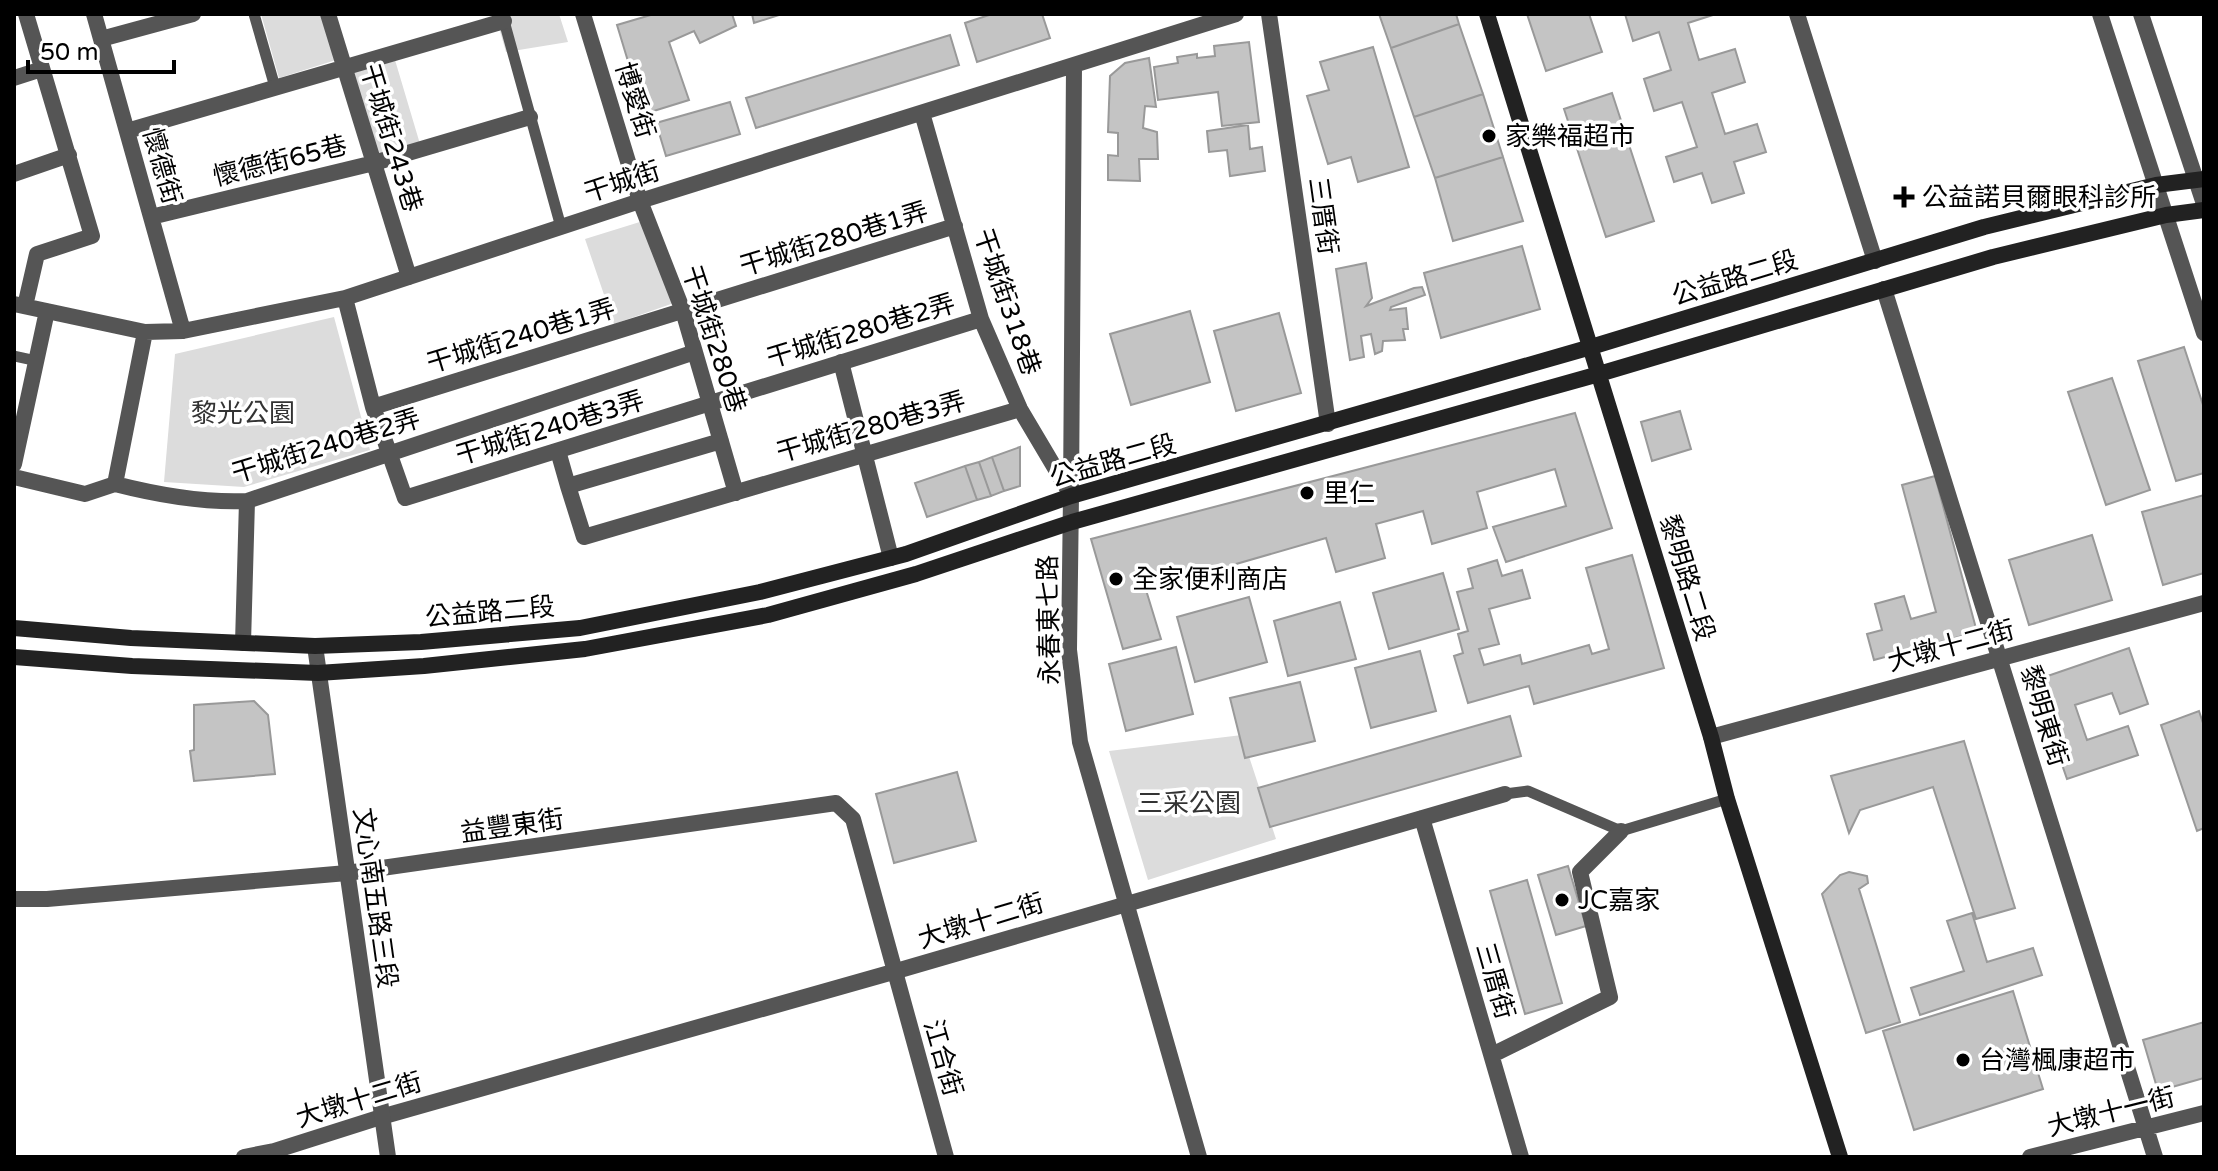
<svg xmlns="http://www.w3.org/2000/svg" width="2218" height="1171" viewBox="0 0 2218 1171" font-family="'Varela Round','Noto Sans TC',sans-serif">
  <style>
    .green { fill: #dcdcdc }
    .building { fill: #c4c4c4; stroke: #999; stroke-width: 2 }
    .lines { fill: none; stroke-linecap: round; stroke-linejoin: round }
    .service { stroke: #555; stroke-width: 11 }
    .minor { stroke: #555; stroke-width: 16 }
    .tertiary { stroke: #555; stroke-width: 16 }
    .secondary { stroke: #222; stroke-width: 16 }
    .poi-dot { fill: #000; stroke: #fff; stroke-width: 3 }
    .labels { text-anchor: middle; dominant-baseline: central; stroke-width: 7; stroke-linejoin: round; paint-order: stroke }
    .street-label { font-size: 26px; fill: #000; stroke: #fff }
    .poi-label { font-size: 26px; fill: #000; stroke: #fff; text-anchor: start }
    .park-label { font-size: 26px; fill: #333; stroke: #fff }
  </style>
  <rect width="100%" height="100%" fill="#fff"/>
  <path class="green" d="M261 14H321L336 60 279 78Z
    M495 14H559L568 42 506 52Z
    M395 60 420 144 376 157 351 73Z
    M643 221 674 303 614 324 585 239Z
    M334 317 370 450 244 487 164 482 175 354Z
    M1242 735 1276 839 1148 880 1109 751Z"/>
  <path class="building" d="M654 14H732L736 26 700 43 694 31 669 42 689 100 644 114 617 25Z
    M752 14H782L754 23Z
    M992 14H1042L1050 38 977 62 965 23Z
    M1379 14H1456L1459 24 1391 48Z
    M1527 14H1589L1602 52 1546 71Z
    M1625 14H1716L1688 23 1699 60 1735 49 1745 82 1712 93 1725 134 1757 124 1766 152 1734 162 1744 193 1712 203 1702 173 1674 182 1666 157 1697 147 1682 102 1654 111 1644 79 1671 70 1659 32 1633 41Z
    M1459 24 1483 94 1414 117 1391 48Z
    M950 35 959 65 756 128 746 98Z
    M1249 42 1259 122 1222 126 1218 92 1158 100 1154 67 1178 63 1177 57 1197 54V58L1215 56 1214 46Z
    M1373 47 1409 167 1358 182 1351 157 1328 164 1307 96 1329 90 1320 62Z
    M1149 58 1156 107 1145 106 1143 128 1157 132 1158 159H1139L1140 181 1108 180V155L1118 156V133L1108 132 1110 76 1125 63Z
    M1612 93 1654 221 1606 237 1564 109Z
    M1483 94 1503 157 1435 178 1414 117Z
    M730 102 740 134 666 156 656 123Z
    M1248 125 1250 149 1262 147 1265 171 1230 176 1227 150 1209 152 1207 131Z
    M1503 157 1523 221 1453 241 1435 178Z
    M1522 246 1540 309 1441 338 1424 273Z
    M1366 263 1372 298 1366 306 1414 288 1422 287 1425 295 1391 307 1390 310 1406 308 1408 329H1403L1405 340 1383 341 1382 351 1375 354 1371 334 1361 336 1364 357 1350 360 1336 269Z
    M1190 311 1210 382 1131 405 1110 334Z
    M1279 313 1301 393 1236 411 1214 331Z
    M2184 347 2204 408V473L2176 481 2138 361Z
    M2112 378 2150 490 2106 505 2068 392Z
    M1680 411 1691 449 1652 461 1641 422Z
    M1575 413 1612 528 1506 562 1493 527 1566 506 1555 469 1477 492 1487 528 1432 544 1423 511 1376 524 1385 558 1336 572 1326 538 1146 590 1161 639 1123 649 1091 539Z
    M1020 447V486L1004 491 992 457Z
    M992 457 1004 491 991 496 979 462Z
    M979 462 991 496 977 500 965 466Z
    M965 466 977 500 927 517 915 483Z
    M1935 476 1977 632 1874 660 1867 634 1882 630 1875 604 1904 596 1911 619 1936 612 1902 485Z
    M2204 495V573L2163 585 2142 512Z
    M2092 535 2112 600 2029 625 2009 560Z
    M1632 555 1664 668 1534 704 1529 686 1468 703 1454 656 1463 653 1458 634 1468 631 1457 592 1473 588 1468 569 1497 560 1502 576 1522 570 1530 598 1489 609 1499 644 1479 649 1484 665 1520 655 1522 664 1589 645 1592 654 1609 649 1586 568Z
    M1443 573 1459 629 1389 649 1373 593Z
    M1249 597 1267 662 1195 682 1177 617Z
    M1340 602 1356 659 1288 676 1274 621Z
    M1176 647 1193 714 1126 731 1109 664Z
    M2129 648 2148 704 2120 714 2112 693 2075 705 2087 740 2128 726 2138 755 2067 779 2033 681Z
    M1420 651 1436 711 1371 728 1355 668Z
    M1300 682 1315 741 1245 758 1230 698Z
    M254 701 268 715 275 774 194 781 190 751 194 750V705Z
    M2199 711 2204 726V828L2197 831 2161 725Z
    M1510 716 1521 756 1270 827 1258 788Z
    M1964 741 2015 908 1976 919 1933 787 1860 810 1849 833 1831 776Z
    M957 772 976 841 894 863 876 794Z
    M1568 866 1586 926 1556 935 1538 875Z
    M1849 872 1867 876 1868 883 1859 889 1900 1022 1866 1033 1822 894 1840 875Z
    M1527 880 1562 1003 1525 1014 1490 891Z
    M1972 913 1987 962 2033 948 2042 975 1920 1015 1911 988 1964 971 1947 921Z
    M2013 991 2043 1089 1914 1130 1883 1031Z
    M2204 1022V1078L2158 1091 2143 1040Z"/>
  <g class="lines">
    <path class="service" d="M254 14 275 87
      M504 21 561 227
      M14 356 37 361
      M1505 794 1528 791 1621 831 1727 799"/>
    <path class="minor" d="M94 14 183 331
      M328 14 409 277
      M583 14 640 201 683 311 736 493
      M1269 14 1328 424
      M1797 14 1875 261
      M101 39 193 14
      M14 78 42 69
      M922 113 981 319 1020 409 1071 495
      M127 131 504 21
      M14 174 69 155
      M151 217 374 163 530 117
      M1884 289 2155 1157
      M345 298 373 407 405 498 981 319
      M14 304 145 332 183 331 345 298 640 201 1236 14
      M25 306 37 254 92 236 26 14
      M145 332 115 484C158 495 202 503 247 501L695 352
      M841 362 891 558
      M373 407 955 226
      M558 451 568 486 721 441
      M14 464 47 311
      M14 477 85 494 115 484
      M568 486 584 537 1020 409
      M1071 496 1074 66
      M243 643 247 501
      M1711 737 2204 603
      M1422 818 1521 1157
      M14 899H47L347 873 836 803 853 819 946 1157
      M1492 1055 1610 997 1580 872 1621 831
      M244 1157 274 1151 381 1117 893 972 1505 794
      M2030 1157 2204 1113"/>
    <path class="tertiary" d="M2100 14 2204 333
      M2141 14 2204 204
      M1071 496 1069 650 1080 742 1199 1157
      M315 646 388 1157"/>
    <path class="secondary" d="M1487 14 1711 737 1727 799 1840 1157
      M14 628 131 638 315 646 421 642 580 628 760 592 906 554 1071 496 1591 347 1984 227 2156 185 2204 179
      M14 657 132 666 318 673 424 666 585 649 768 615 916 574 1072 522 1599 374 1993 257 2166 215 2204 210"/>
  </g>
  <g class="poi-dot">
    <circle cx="1489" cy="136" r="8"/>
    <path d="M1900 185h8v8h8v8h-8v8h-8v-8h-8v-8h8z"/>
    <circle cx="1307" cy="493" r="8"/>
    <circle cx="1116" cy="579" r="8"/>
    <circle cx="1562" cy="900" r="8"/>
    <circle cx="1963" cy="1060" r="8"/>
  </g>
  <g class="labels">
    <g class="street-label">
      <text transform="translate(635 100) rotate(73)">博愛街</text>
      <text transform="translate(391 138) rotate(73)">干城街243巷</text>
      <text transform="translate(280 161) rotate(-14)">懷德街65巷</text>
      <text transform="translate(162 166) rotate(74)">懷德街</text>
      <text transform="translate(622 182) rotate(-18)">干城街</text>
      <text transform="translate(1323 216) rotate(82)">三厝街</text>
      <text transform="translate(834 239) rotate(-17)">干城街280巷1弄</text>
      <text transform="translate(1735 278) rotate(-17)">公益路二段</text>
      <text transform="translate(1007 302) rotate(71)">干城街318巷</text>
      <text transform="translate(861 331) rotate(-17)">干城街280巷2弄</text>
      <text transform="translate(521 336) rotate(-17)">干城街240巷1弄</text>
      <text transform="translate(714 339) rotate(72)">干城街280巷</text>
      <text transform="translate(871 427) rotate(-16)">干城街280巷3弄</text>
      <text transform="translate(550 428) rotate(-17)">干城街240巷3弄</text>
      <text transform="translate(326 446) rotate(-17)">干城街240巷2弄</text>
      <text transform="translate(1113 461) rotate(-16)">公益路二段</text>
      <text transform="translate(1687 578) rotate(73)">黎明路二段</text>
      <text transform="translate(490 612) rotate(-5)">公益路二段</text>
      <text transform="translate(1049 620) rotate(-91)">永春東七路</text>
      <text transform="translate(1951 646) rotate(-15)">大墩十二街</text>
      <text transform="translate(2044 716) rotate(73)">黎明東街</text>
      <text transform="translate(512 826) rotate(-8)">益豐東街</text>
      <text transform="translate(375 898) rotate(82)">文心南五路三段</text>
      <text transform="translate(981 921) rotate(-17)">大墩十二街</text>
      <text transform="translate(1495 981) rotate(74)">三厝街</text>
      <text transform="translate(943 1058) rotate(74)">江合街</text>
      <text transform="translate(359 1100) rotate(-17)">大墩十二街</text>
      <text transform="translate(2111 1112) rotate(-14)">大墩十一街</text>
    </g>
    <g class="poi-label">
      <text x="1505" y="136">家樂福超市</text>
      <text x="1922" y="197">公益諾貝爾眼科診所</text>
      <text x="1323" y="493">里仁</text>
      <text x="1132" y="579">全家便利商店</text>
      <text x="1578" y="900">JC嘉家</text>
      <text x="1979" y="1060">台灣楓康超市</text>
    </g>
    <g class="park-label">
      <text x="243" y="413">黎光公園</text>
      <text x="1189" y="803">三采公園</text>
    </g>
  </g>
  <rect width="2218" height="1171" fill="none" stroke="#000000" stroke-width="32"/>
  <path d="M28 60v12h146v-12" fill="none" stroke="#000000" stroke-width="4"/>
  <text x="40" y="60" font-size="24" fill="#000000" stroke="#ffffff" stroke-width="6" paint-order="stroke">50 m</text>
</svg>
